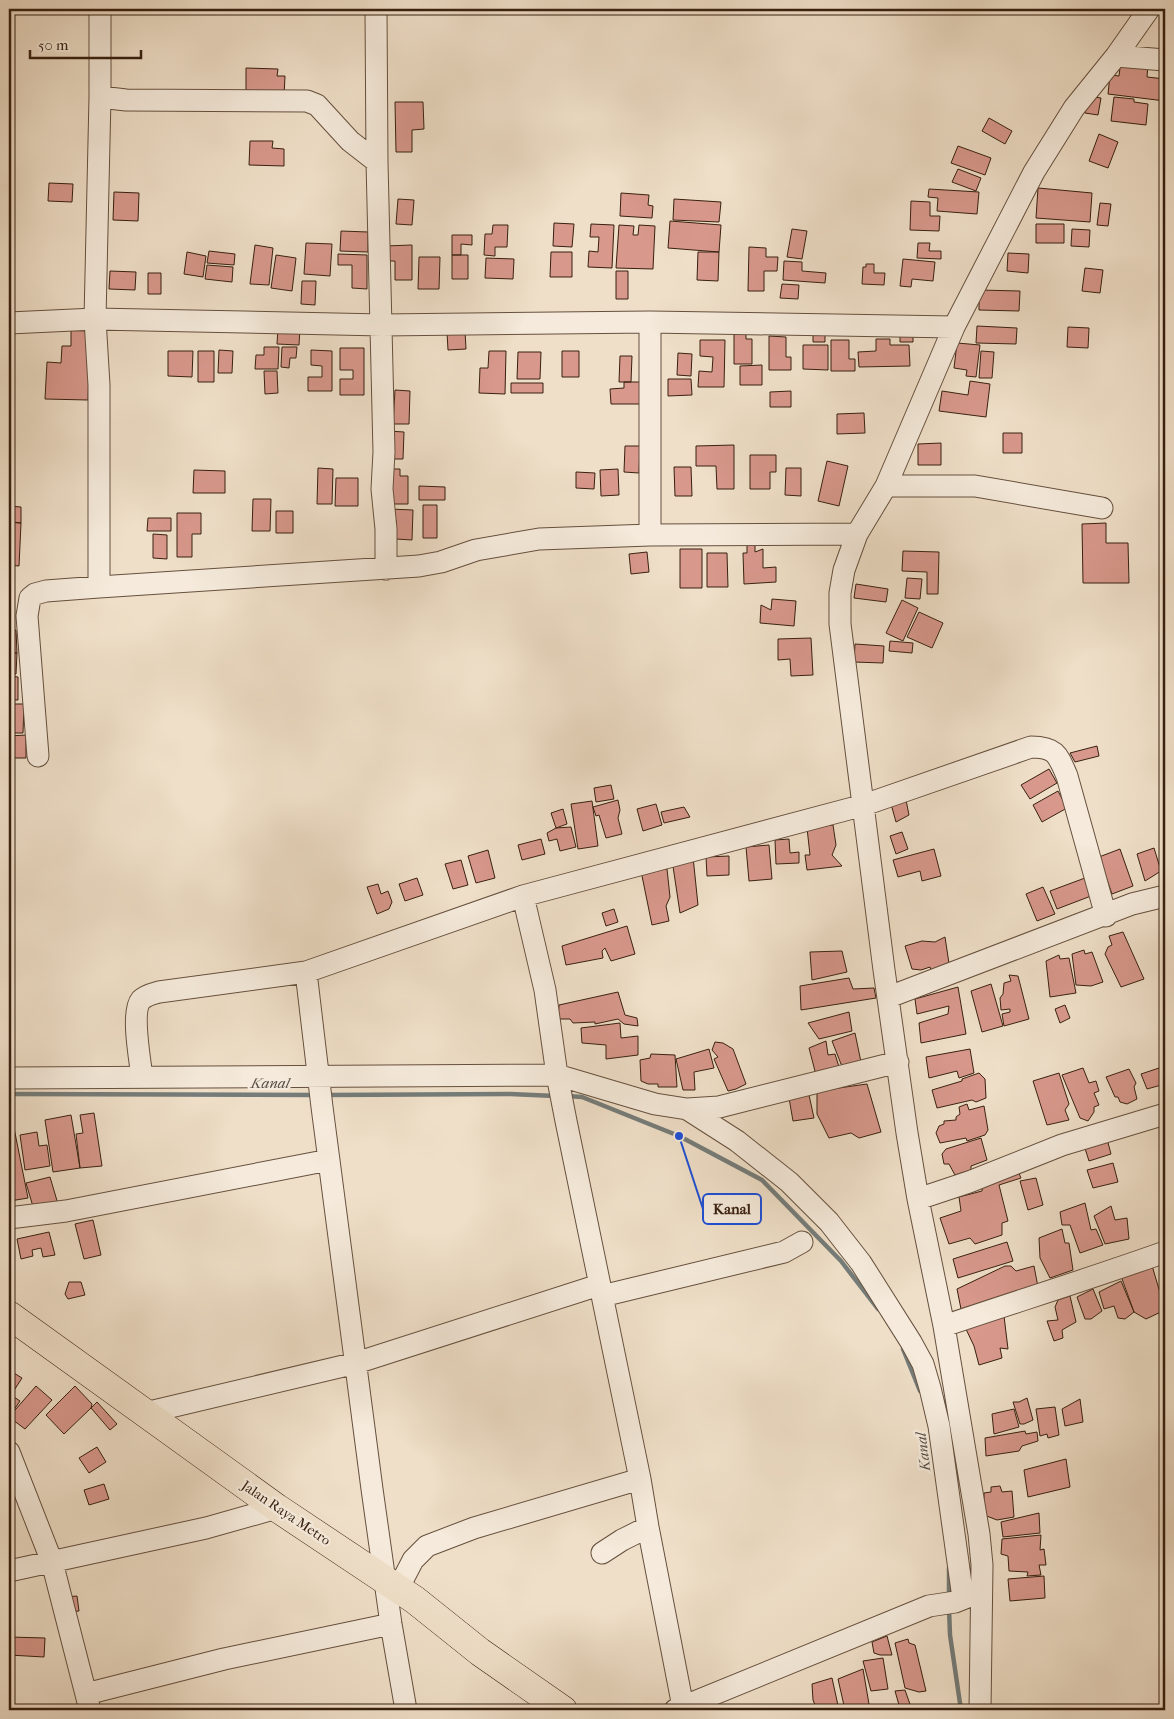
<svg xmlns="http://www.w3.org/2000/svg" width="1174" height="1719" viewBox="0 0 1174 1719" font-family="'IM FELL French Canon',serif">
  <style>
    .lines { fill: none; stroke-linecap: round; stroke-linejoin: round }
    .stream { stroke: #757c79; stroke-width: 4.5 }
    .building { fill: #d8988c; stroke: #382010 }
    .minor-casing { stroke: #66503e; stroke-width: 23 }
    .highway-casing { stroke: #382010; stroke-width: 29 }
    .minor { stroke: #f5eadb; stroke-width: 21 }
    .highway { stroke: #efdfc8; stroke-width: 28 }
    .labels { text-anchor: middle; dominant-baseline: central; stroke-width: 4.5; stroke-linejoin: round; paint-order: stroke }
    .street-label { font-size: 14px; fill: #382010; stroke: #f5eadb }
    .water-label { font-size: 15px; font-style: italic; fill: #564e45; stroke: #f5eadb }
    .leader { fill: none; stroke: #1d4ed8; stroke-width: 2 }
    .callout-dot { fill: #1d4ed8; stroke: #f5eadb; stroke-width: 2 }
    .callout { fill: #f5eadb; stroke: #1d4ed8; stroke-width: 2 }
    .callout-label { font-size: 15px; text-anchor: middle; font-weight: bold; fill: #382010 }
  </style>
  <rect width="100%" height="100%" fill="#efdfc8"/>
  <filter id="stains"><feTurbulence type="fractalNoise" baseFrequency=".004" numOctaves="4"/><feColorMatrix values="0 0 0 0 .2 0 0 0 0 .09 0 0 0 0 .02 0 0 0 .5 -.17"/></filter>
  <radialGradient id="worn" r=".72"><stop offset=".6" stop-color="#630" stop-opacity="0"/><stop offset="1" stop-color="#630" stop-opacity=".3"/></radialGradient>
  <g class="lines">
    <path class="stream" d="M9 1094 315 1095
      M327 1095 510 1094 555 1096
      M567 1096 582 1097 679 1136 762 1180 841 1261 878 1309
      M903 1349 920 1391
      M949 1568V1597
      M949 1608 950 1635 961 1710"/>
  </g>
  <path class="building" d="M1121 60 1148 64 1147 77 1165 79V101L1108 94 1110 75 1119 76Z
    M246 68 278 69 277 76H285L284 96H246Z
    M1087 96 1101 98 1098 115 1085 113Z
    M1114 97 1134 99V102L1148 104 1146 125 1111 121Z
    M395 102H423L424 129 412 130V152H396Z
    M989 118 1012 131 1005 144 982 131Z
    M1099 134 1118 142 1108 168 1089 161Z
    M250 141H273L272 148 284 149V166L249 165Z
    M958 146 991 158 985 175 951 163Z
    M958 169 981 178 976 191 952 182Z
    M49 183 73 184 72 202 48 201Z
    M1038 188 1092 193 1090 222 1036 218Z
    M929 189 979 192 977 214 937 211 938 198 928 197Z
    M114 192 139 193 138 221 113 220Z
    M621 193 649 195 648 205 653 206 652 218 620 216Z
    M398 199 414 200 412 225 396 224Z
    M674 199 721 202 719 222 673 220Z
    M911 201 930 202V216H940L939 231 910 230Z
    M1100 203 1111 204 1108 226 1097 225Z
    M670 221 721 225 719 252 668 248Z
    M554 223 574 224 572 247 553 246Z
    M591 224 614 225 612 268 588 267 589 251 598 252 599 237H590Z
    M1036 224H1064V243H1036Z
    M493 225H508L507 247H495V256L484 255 485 234H492Z
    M619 225 634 226 633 235H638L639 225 655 226 653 269 616 268Z
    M792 229 807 231 802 259 787 257Z
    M1072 229 1090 230 1089 247 1071 246Z
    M341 231 368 232V252L340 251Z
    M452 235H472V245L461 244V255H452Z
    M306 243 332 244 330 276 304 274Z
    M918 243H930L929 251H941V259L917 258Z
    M255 245 273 248 269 285 250 284Z
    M412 245V280H395V261H385V246Z
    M749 247 766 248V257H778L777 271H764V291H748Z
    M209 251 235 254 234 265 207 263Z
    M187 252 206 256 203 277 184 274Z
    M551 252H572V277H550Z
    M698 252H719L718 281 697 280Z
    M1008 253 1029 254 1028 273 1007 271Z
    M338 254 367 255V289L352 288V265H338Z
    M276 255 296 258 292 291 271 288Z
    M452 255H468V279H452Z
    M419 257H440L439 289H418Z
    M486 258 514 259 513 279 485 278Z
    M903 259 935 262 933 281 912 279 911 287 900 286Z
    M784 261 802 262V271L826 273 825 283 783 280Z
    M866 264H874V273H885L884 285 862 284 863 267H866Z
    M207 265 233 267 232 282 205 279Z
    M1085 268 1103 270 1100 293 1082 291Z
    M110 271 136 272 135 290 109 289Z
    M616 271H628V299H616Z
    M148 273H161V294H148Z
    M302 281H316L315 305 301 304Z
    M782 284 799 285 798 299 780 298Z
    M979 290 1020 291 1019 311 979 310Z
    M977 326 1017 328 1016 344 976 343Z
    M813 327H825V342H813Z
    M1068 327 1089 328 1088 348 1067 347Z
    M278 328H300L299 345 277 344Z
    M900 329H913V342H900Z
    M71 330H90L88 400 45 399 47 362 61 363 62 346H71Z
    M465 331 466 349 448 350 447 332Z
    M734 333H746V339H752V364H734Z
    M769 336 786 337V357H791V370H769Z
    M876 339H890V345H909L910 366 859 367 858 352 876 351Z
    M700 340H725L724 387H698L699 371 712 372 713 357 700 356Z
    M831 340H849V359H855V371H831Z
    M957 343 980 345 976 377 966 376 967 370 954 368Z
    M803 345H828V370L803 369Z
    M264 347H279L278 369H255L256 355H264Z
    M282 347H297L296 358H290L289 368 281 367Z
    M340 348H364V395H340V379H353V370H340Z
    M219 350 233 351 232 373H218Z
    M311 350 332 351V391H308V377H322V366L311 365Z
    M168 351H193L192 377 168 376Z
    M198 351H214V382H198Z
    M489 351H506L505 394 479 393 480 368H488Z
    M562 351H579V377H562Z
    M981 351 994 352 992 378H979Z
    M518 352H541L540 379H517Z
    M678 353 692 354 691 376 677 375Z
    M620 356H632L631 382H619Z
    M762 365V385H740V366Z
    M264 371H277L278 393 265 394Z
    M668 379H691L692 395 668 396Z
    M970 381 990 384 986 417 939 411 942 391 968 395Z
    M624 382H641L642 404H611L610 389 624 388Z
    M511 383H543V393H511Z
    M395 390 410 391 409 424H393Z
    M791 391V407H770V392Z
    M864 413 865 433 837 434V414Z
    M388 431 404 432 403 459H387Z
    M1003 433H1022V453H1003Z
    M941 443V465H918V444Z
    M734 445V489H717L716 466H696V446Z
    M625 446H640L639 473 624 472Z
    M750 455H776V472H770V489H750Z
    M827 461 848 466 839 506 818 501Z
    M674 467H691L692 496H675Z
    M318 468 333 469 332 504H317Z
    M786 468H801V496L785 495Z
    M390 469H400V476H408V504H389Z
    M618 469 619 495 601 496 600 470Z
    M194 470 225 471V493H193Z
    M576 472 595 473 594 489 576 488Z
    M336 478H358V506H335Z
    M419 486 445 487V500H419Z
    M253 499H271L270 531H252Z
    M423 505H437V538H423Z
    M9 506 21 507V523L9 522Z
    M389 509 413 510 412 540 396 539V520H389Z
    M276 511H293V533H276Z
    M177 513H201V534H192V557H177Z
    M148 518H171V531H147Z
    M9 522 21 523 19 566 9 565Z
    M1106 523V543H1128L1129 583H1083L1082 524Z
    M153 534 167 535V559L153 558Z
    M747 543H755V552L763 549V568L776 567V582L744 584 743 553H747Z
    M680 549H702V588H680Z
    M903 551 939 552 938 594H927V572L902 571Z
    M647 552 649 572 631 574 629 554Z
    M707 553H727L728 587H707Z
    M907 578 922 579 920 599 905 598Z
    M856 584 888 589 886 602 854 598Z
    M772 599 796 601 794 626 760 623 761 605 771 610Z
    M902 600 918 608 903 641 886 633Z
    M9 606 14 607 12 629H9Z
    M919 612 943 623 932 648 907 637Z
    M9 630H16L17 653H9Z
    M811 638 813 675 791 676 790 659 778 660V639Z
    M890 641 913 643 912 653 889 651Z
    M855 644 884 646 883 663 854 662Z
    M9 653H17L16 674H9Z
    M9 676 18 677V700H9Z
    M9 704H24L23 733H9Z
    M26 735V758H9V736Z
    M1097 746 1099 756 1075 762 1070 753Z
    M1049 769 1057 783 1030 799 1021 785Z
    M611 785 614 799 596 802 594 788Z
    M1058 791 1067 808 1042 822 1033 805Z
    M618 800 620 810 618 818 622 834 606 838 599 815 596 816 593 807Z
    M906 800 909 815 896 822 891 804Z
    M592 801 598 846 578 849 571 804Z
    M656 804 662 825 643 831 637 809Z
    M684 807 690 817 664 823 661 812Z
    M563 809 567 824 556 828 551 813Z
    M833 825 836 845 832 855 842 866 807 870 805 855H810L807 828Z
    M571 827 576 847 560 851 557 839 549 841 547 833 556 828Z
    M902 832 908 849 896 854 890 836Z
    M541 839 545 854 522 860 518 845Z
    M789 839 790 853 799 852V863L776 864 775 840Z
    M769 845 772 879 749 881 746 847Z
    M692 847 698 905 680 913 671 853Z
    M1154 848 1161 871 1145 881 1137 854Z
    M934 849 941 876 922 881 920 871 898 877 893 860Z
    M1120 849 1133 886 1112 894 1099 857Z
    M488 850 495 878 476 883 468 856Z
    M729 856V875L707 876 706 857Z
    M461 860 468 885 453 889 445 864Z
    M667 869 670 897 666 906 669 921 652 925 641 871Z
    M417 878 423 895 405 901 399 884Z
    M1085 878 1091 896 1057 909 1050 891Z
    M378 884 381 894 388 891 392 902 389 909 377 914 367 887Z
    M1043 887 1055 914 1037 921 1026 894Z
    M614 909 618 922 606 926 602 913Z
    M627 926 635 954 611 961 605 948 602 951 603 958 566 965 562 946Z
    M1123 932 1144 979 1121 987 1105 954 1108 947 1112 945 1109 936Z
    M945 937 950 970 932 973 930 967 921 970 912 969 905 946 922 941 935 942Z
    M1084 950 1085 954 1092 952 1103 982 1091 986 1076 985 1072 954Z
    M842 951 847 972 812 980 810 952Z
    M1059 955 1060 959 1069 958 1076 993 1050 997 1046 961Z
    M1009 975 1018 976 1029 1019 1004 1026 1002 1014 1010 1012V1009L1001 1010 1000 998 1003 994 1004 983 1011 981Z
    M849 978 853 989 874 988 876 998 801 1010 800 986Z
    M991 984 1003 1026 982 1032 971 991Z
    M958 987 966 1034 921 1043 919 1023 948 1014 949 1006 917 1014 915 999Z
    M618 992 625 1015 637 1018 638 1026 624 1024 618 1019 595 1024V1022L573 1023 570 1019H558L559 1005Z
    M1065 1005 1070 1018 1060 1023 1055 1009Z
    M849 1012 852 1031 819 1039 808 1023Z
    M620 1023 621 1038 638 1036V1055L606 1059V1045L582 1043 581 1028Z
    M855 1033 861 1062 849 1067 841 1064 832 1041Z
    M826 1041 828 1055 835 1054 839 1067 816 1075 809 1048Z
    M715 1042 723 1043 733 1049 746 1084 736 1089 728 1091 714 1059 718 1057 712 1050Z
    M709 1049 714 1068 694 1072 695 1090H683L676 1059Z
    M970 1049 974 1073 959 1078 957 1071 929 1078 926 1057Z
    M651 1054 675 1055 677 1087H658V1084H648L641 1081 640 1060 650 1058Z
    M1165 1066V1084L1147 1089 1141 1074Z
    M1083 1068 1089 1083 1096 1081 1099 1091 1094 1093 1099 1105 1094 1107V1112L1088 1121 1080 1118 1062 1075Z
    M1129 1069 1136 1083 1134 1087 1137 1099 1127 1104 1120 1102 1118 1097H1115L1106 1077Z
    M979 1073 985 1079 986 1098 976 1102 972 1100 937 1108 932 1090 962 1081V1079Z
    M1059 1073 1069 1104 1065 1110 1069 1120 1047 1125 1033 1081Z
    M867 1084 881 1132 859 1138 851 1133 829 1138 817 1114V1091Z
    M809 1095 814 1118 793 1121 789 1098Z
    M967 1104 969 1110 984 1106 988 1130 985 1135 967 1141 966 1138 940 1143 936 1133 939 1126 944 1124V1121L956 1120V1117L960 1114 959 1107Z
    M94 1113 102 1166 80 1168 76 1134 83 1133 80 1115Z
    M71 1115 80 1168 53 1172 45 1120Z
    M13 1123 28 1198 10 1201 9 1124Z
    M37 1132 39 1146 47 1145 50 1166 25 1170 20 1135Z
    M1106 1135 1111 1154 1089 1161 1083 1142Z
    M981 1138 987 1160 971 1166V1170L955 1175 949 1164H944L942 1154 946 1149Z
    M1113 1163 1118 1182 1093 1188 1087 1170Z
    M1016 1166 1021 1178 999 1185 1008 1221 1002 1223V1235L975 1244 970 1238 949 1244 940 1218 961 1211 959 1197 982 1191 983 1180Z
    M50 1177 58 1204 34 1210 26 1183Z
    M1036 1178 1043 1205 1028 1210 1020 1181Z
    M1085 1203 1091 1230 1096 1229 1103 1245 1080 1253 1070 1225H1062L1060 1212Z
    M1111 1206 1115 1220 1127 1218 1129 1239 1105 1244 1094 1216Z
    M93 1220 101 1255 84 1259 75 1224Z
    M1062 1229 1065 1243H1069L1073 1270 1050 1278 1040 1258 1039 1238Z
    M49 1232 55 1255 43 1257 41 1248 32 1250 33 1256 21 1259 17 1239Z
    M1007 1242 1013 1261 958 1278 953 1259Z
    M1151 1262 1165 1310 1146 1319 1134 1312 1121 1276Z
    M1005 1266H1011L1016 1271 1034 1266 1038 1287 961 1309 957 1289Z
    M1121 1281 1134 1312 1125 1319 1118 1318 1114 1306 1104 1309 1099 1292Z
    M69 1282H81L85 1295 68 1299 65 1294Z
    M1093 1289 1102 1311 1091 1319H1085L1077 1297Z
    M1070 1296 1076 1322 1062 1330 1063 1338 1054 1341 1047 1321 1058 1320 1055 1307 1058 1300Z
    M1004 1316 1008 1349 1000 1348 1002 1358 979 1365 974 1346 965 1327Z
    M9 1370 22 1378 11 1395 20 1401 9 1417Z
    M36 1386 52 1400 25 1429 9 1417Z
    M75 1386 92 1404 91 1408 64 1434 46 1415Z
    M1027 1398 1033 1420 1024 1424H1020L1013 1402H1019Z
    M1080 1399 1083 1422 1065 1426 1062 1409Z
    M97 1402 117 1424 110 1430 91 1408Z
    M1055 1407 1059 1435 1048 1438 1047 1434 1040 1436 1036 1409Z
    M1014 1409 1019 1427 994 1434 992 1414Z
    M1025 1431 1026 1434 1037 1432 1038 1441 1022 1446 1019 1451 986 1456 985 1438Z
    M97 1447 106 1462 89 1473 79 1458Z
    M1066 1459 1070 1487 1028 1497 1024 1470Z
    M104 1484 109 1499 89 1505 84 1490Z
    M1000 1486 1002 1492 1012 1491 1014 1517 997 1520 984 1515V1493L991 1492V1487Z
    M1039 1513 1040 1533 1003 1537 1001 1522Z
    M1041 1535 1040 1550 1044 1549 1046 1565H1039L1041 1575 1027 1576 1028 1572 1009 1571 1008 1556 1001 1554 1002 1539Z
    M1044 1576 1045 1598 1010 1601 1008 1579Z
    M77 1596 79 1611 68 1612 66 1597Z
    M887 1636 892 1655H880L874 1653 872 1642Z
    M9 1637 45 1638 44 1657 9 1655Z
    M908 1639 909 1643 915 1645 926 1691 919 1692 905 1688 895 1643Z
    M883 1658 888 1689 871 1691 863 1661Z
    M863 1669 870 1710H845L838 1679Z
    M832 1678 839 1710H817L813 1700 812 1684Z
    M905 1690 912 1710H891L899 1705 895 1691Z"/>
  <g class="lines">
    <defs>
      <path id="minor" d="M100 9V97L126 100 307 101 317 105 350 141 377 162
        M376 9 377 162 384 452 382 489 386 529V569
        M1116 56 1165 60
        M650 322V535
        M9 323 95 319 382 325 650 322 954 327
        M886 486H975L1102 508
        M99 587V385L95 319 100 97
        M38 756 27 616 30 598 35 594 46 591 99 587 419 566 441 562 476 550 539 539 650 535 857 534
        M523 896 545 990 557 1075 566 1121 640 1479 648 1527 683 1707
        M306 972 322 1107 372 1489 391 1624 406 1710
        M889 997 1132 904 1165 896
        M142 1077C140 1060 131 1012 141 1000 146 995 152 994 159 992L306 972 523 896 864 805 1031 747C1056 747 1058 755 1067 776L1106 916
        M9 1078 557 1075 655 1104 687 1109 719 1107 898 1062
        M687 1109 737 1141 789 1182 829 1222 861 1263 911 1342 923 1364 930 1388 939 1426 963 1598
        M918 1199 969 1182 1062 1145 1165 1114
        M9 1218 66 1211 329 1160
        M602 1296 784 1252 802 1242
        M944 1326C1018 1301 1092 1278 1165 1252
        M145 1413 356 1363 599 1285
        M9 1452 52 1562 90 1710
        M602 1553 622 1540 648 1527
        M9 1571 206 1528 277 1508
        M398 1589 413 1560 427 1546 474 1528 640 1479
        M86 1694 224 1659 391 1624
        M675 1710 929 1606 955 1602 975 1594
        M980 1710 982 1565 979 1534 944 1326 918 1199 907 1133 884 970 840 624V593L844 570 857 534 886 486 954 327 1034 172 1074 108 1116 56 1149 9"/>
      <path id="highway" d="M9 1315 277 1508 415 1600 480 1652 563 1710"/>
    </defs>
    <use href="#minor" class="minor-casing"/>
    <use href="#highway" class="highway-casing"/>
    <use href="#minor" class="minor"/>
    <use href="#highway" class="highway"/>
  </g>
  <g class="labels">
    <g class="street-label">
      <text transform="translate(286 1513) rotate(34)">Jalan Raya Metro</text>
    </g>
    <g class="water-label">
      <text x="270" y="1083">Kanal</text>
      <text transform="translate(923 1452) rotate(-97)">Kanal</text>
    </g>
  </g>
  <path class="leader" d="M679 1136L703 1209"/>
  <circle class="callout-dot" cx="679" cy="1136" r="5"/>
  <rect class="callout" x="703" y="1194" width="58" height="30" rx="5"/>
  <g class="callout-label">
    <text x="732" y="1214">Kanal</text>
  </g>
  <rect width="1174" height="1719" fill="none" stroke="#efdfc8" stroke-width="30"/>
  <rect x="10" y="10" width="1154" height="1699" fill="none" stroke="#382010" stroke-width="2.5"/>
  <rect x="15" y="15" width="1144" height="1689" fill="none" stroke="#382010"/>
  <path d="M30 50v8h111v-8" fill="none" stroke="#382010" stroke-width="2.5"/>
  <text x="38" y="50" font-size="15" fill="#382010" stroke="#f5eadb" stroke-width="4" paint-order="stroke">50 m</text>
  <rect width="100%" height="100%" filter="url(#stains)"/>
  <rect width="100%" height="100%" fill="url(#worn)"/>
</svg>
